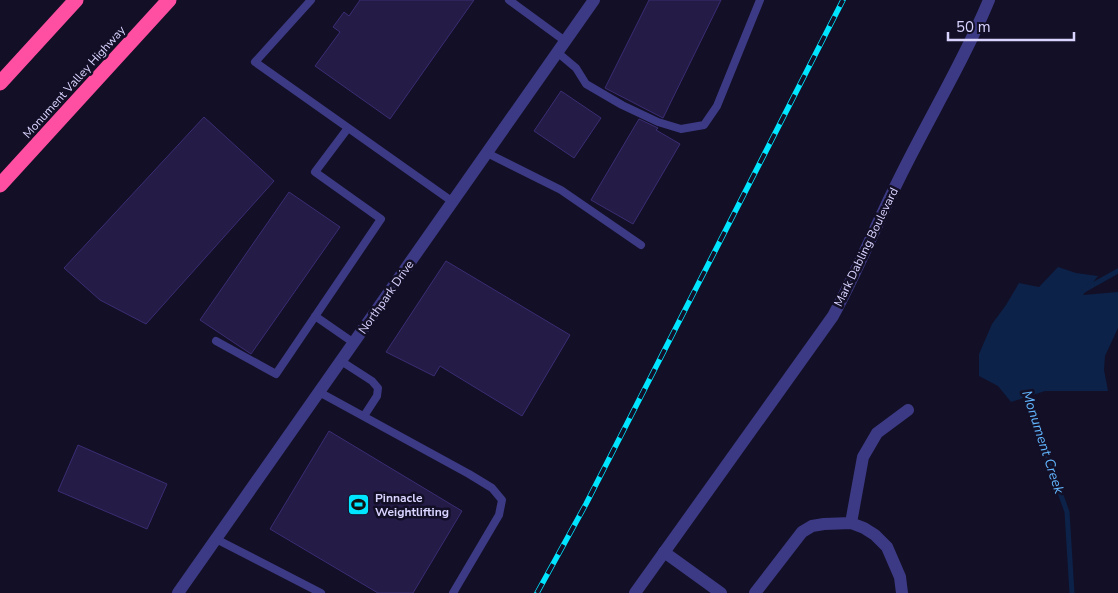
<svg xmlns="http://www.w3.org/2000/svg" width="1118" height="593" viewBox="0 0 1118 593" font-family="'Nunito Sans',sans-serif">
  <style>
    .water { fill: #0c2248 }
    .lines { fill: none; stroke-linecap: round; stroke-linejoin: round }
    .stream { stroke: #0c2248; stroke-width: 5 }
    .building { fill: #241b47; stroke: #3b2d73 }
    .service { stroke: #3d3a85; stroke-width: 8 }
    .minor { stroke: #3d3a85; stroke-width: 12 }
    .tertiary { stroke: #3d3a85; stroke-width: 12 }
    .motorway { stroke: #ff4fa3; stroke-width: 15 }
    .rail-casing { stroke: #00e5ff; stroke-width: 5.5 }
    .rail { stroke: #130f26; stroke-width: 4; stroke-dasharray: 11; stroke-linecap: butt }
    .labels { text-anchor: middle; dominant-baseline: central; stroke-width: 5; stroke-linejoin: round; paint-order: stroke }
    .street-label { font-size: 12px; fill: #d9d4ff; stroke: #130f26 }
    .poi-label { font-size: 12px; font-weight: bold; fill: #d9d4ff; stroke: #130f26; text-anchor: start }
    .water-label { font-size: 14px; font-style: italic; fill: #62b6ff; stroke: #130f26 }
  </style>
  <rect width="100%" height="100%" fill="#130f26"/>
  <path class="water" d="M1058 267 1076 273 1098 276 1083 295 1118 292V328L1105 356 1104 370 1108 391H1045L1011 402 998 386 979 376V354L992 324 1006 305 1019 283 1039 287Z"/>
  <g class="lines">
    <path class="stream" d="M1084 290 1118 271
      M1024 392 1067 512 1072 593"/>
  </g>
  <path class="building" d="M360 0H474L390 119 315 66 340 32 333 27 344 12 349 16Z
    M649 0H721L663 118 605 88Z
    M561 91 601 118 574 158 534 131Z
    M204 117 274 181 146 324 100 300 64 268Z
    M639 119 658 128 656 130 680 144 633 224 591 200Z
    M289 192 340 227 251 354 200 320Z
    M446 261 570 335 522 416 440 366 434 376 386 352Z
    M329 431 462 511 413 593H378L270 529Z
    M78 445 167 484 147 529 58 491Z"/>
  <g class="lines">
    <path class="service" d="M311 0 255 62 453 202
      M509 0 565 41
      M557 52 576 68 586 84 622 105 658 122 681 129 704 125 717 106 760 0
      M487 153 561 190 641 245
      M315 316 354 343
      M216 341 276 374 381 219 315 172 348 128
      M341 361 372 381 378 388 377 396 364 416
      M319 392 469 474 492 488 502 500 499 515 453 593
      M216 539 321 593"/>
    <path class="minor" d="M851 523 863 457 877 433 908 410
      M664 552 721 593
      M178 593 594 0
      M755 593 802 532 812 526 824 524 851 523 864 528 875 535 887 547 900 577 902 593"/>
    <path class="tertiary" d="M635 593 833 316C857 272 875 227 897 183 927 121 963 63 989 0"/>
    <path class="motorway" d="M0 83 76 0
      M0 185 169 0"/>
    <defs>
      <path id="rail" d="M537 593 586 504 843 0"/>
    </defs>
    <use href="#rail" class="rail-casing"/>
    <use href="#rail" class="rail"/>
  </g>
  <defs>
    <symbol id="stadium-square" viewBox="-11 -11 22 22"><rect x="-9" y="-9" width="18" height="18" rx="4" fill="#00e5ff" stroke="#130f26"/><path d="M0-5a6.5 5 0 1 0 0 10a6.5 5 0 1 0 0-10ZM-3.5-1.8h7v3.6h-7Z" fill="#111"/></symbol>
  </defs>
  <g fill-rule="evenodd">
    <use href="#stadium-square" x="346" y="492" width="25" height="25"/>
  </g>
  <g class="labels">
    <g class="street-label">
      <text transform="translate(74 82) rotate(-48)">Monument Valley Highway</text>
      <text transform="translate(866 247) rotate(-64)">Mark Dabling Boulevard</text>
      <text transform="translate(386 297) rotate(-55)">Northpark Drive</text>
    </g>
    <g class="poi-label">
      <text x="375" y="498">Pinnacle<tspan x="375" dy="14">Weightlifting</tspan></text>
    </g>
    <g class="water-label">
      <text transform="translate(1043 442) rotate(72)">Monument Creek</text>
    </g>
  </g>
  <path d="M948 32v8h126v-8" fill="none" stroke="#d9d4ff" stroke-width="2.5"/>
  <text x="956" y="32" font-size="15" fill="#d9d4ff" stroke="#130f26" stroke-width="4" paint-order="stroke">50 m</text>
</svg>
